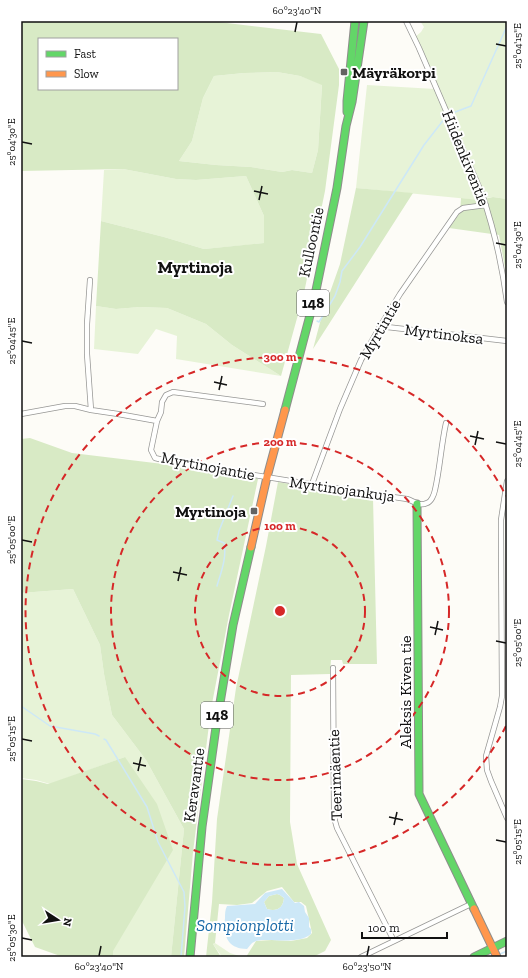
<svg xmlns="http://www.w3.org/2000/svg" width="528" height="978" viewBox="0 0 528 978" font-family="'Zilla Slab',serif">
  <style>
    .green { fill: #e7f3d7 }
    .forest { fill: #d8eac5; fill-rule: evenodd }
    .water { fill: #cde8f7; fill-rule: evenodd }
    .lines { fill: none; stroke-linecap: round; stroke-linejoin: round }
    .stream { stroke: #cde8f7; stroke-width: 1.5 }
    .street-casing { stroke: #979795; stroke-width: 6 }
    .fast-casing { stroke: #8e8d8b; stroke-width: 9 }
    .slow-casing { stroke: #8e8d8b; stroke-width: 9 }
    .street { stroke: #fffffe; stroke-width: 4.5 }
    .fast { stroke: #63d668; stroke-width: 7 }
    .slow { stroke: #ff974d; stroke-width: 7 }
    .ticks { fill: none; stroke: #111; stroke-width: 1.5 }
    .ring { fill: none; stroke: #d62828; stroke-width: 2; stroke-dasharray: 7 5 }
    .poi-dot { fill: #646362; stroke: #fff; stroke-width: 1.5 }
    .labels { text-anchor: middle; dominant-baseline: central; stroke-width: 4; stroke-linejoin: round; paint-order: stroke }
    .shield { fill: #fff; stroke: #585858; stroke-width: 1 }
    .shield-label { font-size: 15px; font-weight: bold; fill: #111 }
    .poi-label { font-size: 16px; font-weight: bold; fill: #111; stroke: #fff; text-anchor: start }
    .street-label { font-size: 16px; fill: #111; stroke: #fff }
    .neighbourhood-label { font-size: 17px; font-weight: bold; fill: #111; stroke: #fff }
    .water-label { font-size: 17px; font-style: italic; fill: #1768a6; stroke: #fff }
    .centre { fill: #d62828; stroke: #fff; stroke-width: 2 }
    .ring-label { font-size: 12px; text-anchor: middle; font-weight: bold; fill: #d62828; stroke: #fff; stroke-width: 4; stroke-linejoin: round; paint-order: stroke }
    .neatline { fill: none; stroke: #111; stroke-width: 1.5 }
    .ticks-label { font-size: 10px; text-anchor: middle; fill: #111 }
  </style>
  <rect width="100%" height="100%" fill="#fdfcf7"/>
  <path class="green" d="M420 21H507V199L493 197 484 198 482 194 479 200 356 188 367 85 435 89 415 37 421 32 424 27Z
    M277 72 300 76 322 84 318 150 312 173 292 170 282 172 251 167 216 165 179 161 192 141 203 98 214 76 244 73Z
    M123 169 176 179 196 180 246 176 264 216 265 243 204 249 164 237 101 221 104 170Z
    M96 306 116 309 140 307 167 308 206 324 232 345 281 376 176 359 177 336 156 329 138 354 94 349Z
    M73 589 100 645 104 674 112 715 146 760 184 829 171 957H113V951L125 757 50 784 36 780 21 778V593Z
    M215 943 230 953 242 957H222L213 944Z"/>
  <path class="forest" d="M21 21H210L321 34 339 69V85L325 191 304 293 281 376 232 345 206 324 167 308 140 307 116 309 96 306 101 221 164 237 204 249 264 243V216L246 176 196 180 176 179 123 169 21 171ZM39 39H177V89H39ZM277 72 300 76 322 85 318 150 312 173 292 170 282 172 251 167 216 165 179 161 192 141 203 98 214 76 244 73Z
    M356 188 413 193 313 349 322 315 340 264Z
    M493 197 507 199V278L499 235 449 228 460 213 461 198 479 200Z
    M30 438 72 453 254 475 258 479 229 615 211 709 193 852 184 957H171L184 829 146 760 112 715 104 674 100 645 73 589 21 593V439Z
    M278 482 373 498 377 664H343L342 660H331L330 674 291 675 290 822 297 864 331 940 325 951 313 957H246L256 941 272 940 291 941 307 938 312 933 306 906 301 902H294L282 887 267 891 252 903 237 905 219 904 215 943 213 944 221 957H206L212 902 217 819 236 688 266 546Z
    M125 757 157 804 173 850 113 951V957H63L35 947 21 919V779L36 781 48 784Z
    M277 894 280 895 284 898C283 908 277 912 267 909L264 902 269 896Z"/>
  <path class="water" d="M282 889 295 903 299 902 304 906 305 912 309 918V927L311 929V934C301 943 279 940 267 940 263 940 257 940 254 942 251 943 249 947 247 949 227 949 223 935 225 918 225 914 225 910 227 906L255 904 265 893ZM277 894 280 895 284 898C283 908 277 912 267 909L264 902 269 896Z"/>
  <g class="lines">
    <path class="stream" d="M450 114 471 106 507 26
      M317 321 319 322 335 296 340 282 342 271 360 247 424 145 445 118
      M217 586C221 572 227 558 224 543L217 540 219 531 233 496
      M21 706 50 726 95 734 99 736
      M104 739 106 740 147 807 158 842 184 892 185 907 181 957
      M500 954 507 951"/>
    <defs>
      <path id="street" d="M406 21 419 48 482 194C494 229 502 265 507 302
        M90 280 87 324V354L91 410
        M381 325 387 327 507 341
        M21 414 65 406H75L91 410 118 414 157 421 151 450 155 458C184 465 213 468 242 473 297 482 352 491 407 499 414 501 419 507 427 503 431 502 434 495 435 490 440 468 441 446 446 423
        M157 421 161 412 162 402 166 395 173 392 263 404
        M507 481 501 520V534L502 696 500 707 486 756 487 770 491 781 507 818
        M312 484 340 409 361 360 381 325 400 294 457 212 463 208 486 205
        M333 668 334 812 335 821 337 828 394 941
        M361 957 471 904"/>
      <path id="fast" d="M347 112V101L355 21
        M285 410 314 300 337 188 346 126 352 102 364 21
        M417 504 419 794 474 909
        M190 957 202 827 216 727 233 625 251 547
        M474 957 507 941"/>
      <path id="slow" d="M251 547 267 477 285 410
        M474 909 497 957"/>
    </defs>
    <use href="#street" class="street-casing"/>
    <use href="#fast" class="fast-casing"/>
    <use href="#slow" class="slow-casing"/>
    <use href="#street" class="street"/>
    <use href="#fast" class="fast"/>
    <use href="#slow" class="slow"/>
  </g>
  <path class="ticks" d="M295 32 297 22M496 44 506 46M22 142 32 144M254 191 268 194M259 200 262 186M496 243 506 245M22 341 32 343M214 382 227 385M219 390 222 376M470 436 484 439M496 442 506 444M475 445 478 431M22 540 32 542M173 572 187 575M178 581 181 567M430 627 443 630M435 635 438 621M496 641 506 643M22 739 32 741M133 763 146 766M138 771 141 757M389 817 403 820M394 825 397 812M496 840 506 842M22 938 32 940M99 956 101 946M367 956 369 946"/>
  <g class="ring">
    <circle cx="280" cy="611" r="85"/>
    <circle cx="280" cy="611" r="169"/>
    <path d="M506 726A254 254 0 1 1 506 496"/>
  </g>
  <g class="poi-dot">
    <rect x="340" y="68" width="8" height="8" rx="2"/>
    <rect x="250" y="507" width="8" height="8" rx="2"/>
  </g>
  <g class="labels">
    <g class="shield">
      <rect x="297" y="290" width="32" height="26" rx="3"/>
      <rect x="201" y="702" width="32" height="26" rx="3"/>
    </g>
    <g class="shield-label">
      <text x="313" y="303">148</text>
      <text x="217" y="715">148</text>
    </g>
    <g class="poi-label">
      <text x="352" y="72">Mäyräkorpi</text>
      <text x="246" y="511" text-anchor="end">Myrtinoja</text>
    </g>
    <g class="street-label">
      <text transform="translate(466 158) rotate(68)">Hiidenkiventie</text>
      <text transform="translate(311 242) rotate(-78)">Kulloontie</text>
      <text transform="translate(380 329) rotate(-60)">Myrtintie</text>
      <text transform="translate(444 334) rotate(7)">Myrtinoksa</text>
      <text transform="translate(208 466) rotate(11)">Myrtinojantie</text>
      <text transform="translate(342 489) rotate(8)">Myrtinojankuja</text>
      <text transform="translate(405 692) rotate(-90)">Aleksis Kiven tie</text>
      <text transform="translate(335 775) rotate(-92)">Teerimäentie</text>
      <text transform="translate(194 785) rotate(-82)">Keravantie</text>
    </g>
    <g class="neighbourhood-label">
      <text x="195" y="267">Myrtinoja</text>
    </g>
    <g class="water-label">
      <text x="245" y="925">Sompionplotti</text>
    </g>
  </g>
  <circle cx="280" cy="611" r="6" class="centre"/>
  <g class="ring-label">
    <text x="280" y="361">300 m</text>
    <text x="280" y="446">200 m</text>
    <text x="280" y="530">100 m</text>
  </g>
  <rect width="528" height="978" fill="none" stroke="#ffffff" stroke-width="44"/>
  <rect x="38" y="38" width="140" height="52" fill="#ffffff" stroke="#a0a0a0"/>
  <rect x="46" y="51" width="20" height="6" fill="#63d668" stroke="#a0a0a0"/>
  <text x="74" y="58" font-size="12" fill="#111111">Fast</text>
  <rect x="46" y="71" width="20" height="6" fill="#ff974d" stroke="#a0a0a0"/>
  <text x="74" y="78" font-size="12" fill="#111111">Slow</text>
  <g transform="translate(58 920) rotate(102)" stroke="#ffffff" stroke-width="3" paint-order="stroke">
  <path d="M0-3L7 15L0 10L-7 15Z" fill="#111111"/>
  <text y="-6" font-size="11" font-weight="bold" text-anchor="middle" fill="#111111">N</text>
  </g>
  <path d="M362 932v6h85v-6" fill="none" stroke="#111111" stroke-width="2"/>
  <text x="368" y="932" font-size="12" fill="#111111" stroke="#ffffff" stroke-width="3" paint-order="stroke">100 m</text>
  <rect x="22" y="22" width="484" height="934" class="neatline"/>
  <g class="ticks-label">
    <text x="297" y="14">60°23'40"N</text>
    <text transform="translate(517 46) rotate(-90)" y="4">25°04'15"E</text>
    <text transform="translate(11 142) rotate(-90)" y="4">25°04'30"E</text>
    <text transform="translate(517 245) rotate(-90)" y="4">25°04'30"E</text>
    <text transform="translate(11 341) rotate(-90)" y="4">25°04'45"E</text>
    <text transform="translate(517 444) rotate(-90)" y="4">25°04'45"E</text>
    <text transform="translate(11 540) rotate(-90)" y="4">25°05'00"E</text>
    <text transform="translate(517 643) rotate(-90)" y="4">25°05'00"E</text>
    <text transform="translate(11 739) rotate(-90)" y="4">25°05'15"E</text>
    <text transform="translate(517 842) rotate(-90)" y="4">25°05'15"E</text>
    <text transform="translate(11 938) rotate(-90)" y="4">25°05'30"E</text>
    <text x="99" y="970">60°23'40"N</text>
    <text x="367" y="970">60°23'50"N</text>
  </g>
</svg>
